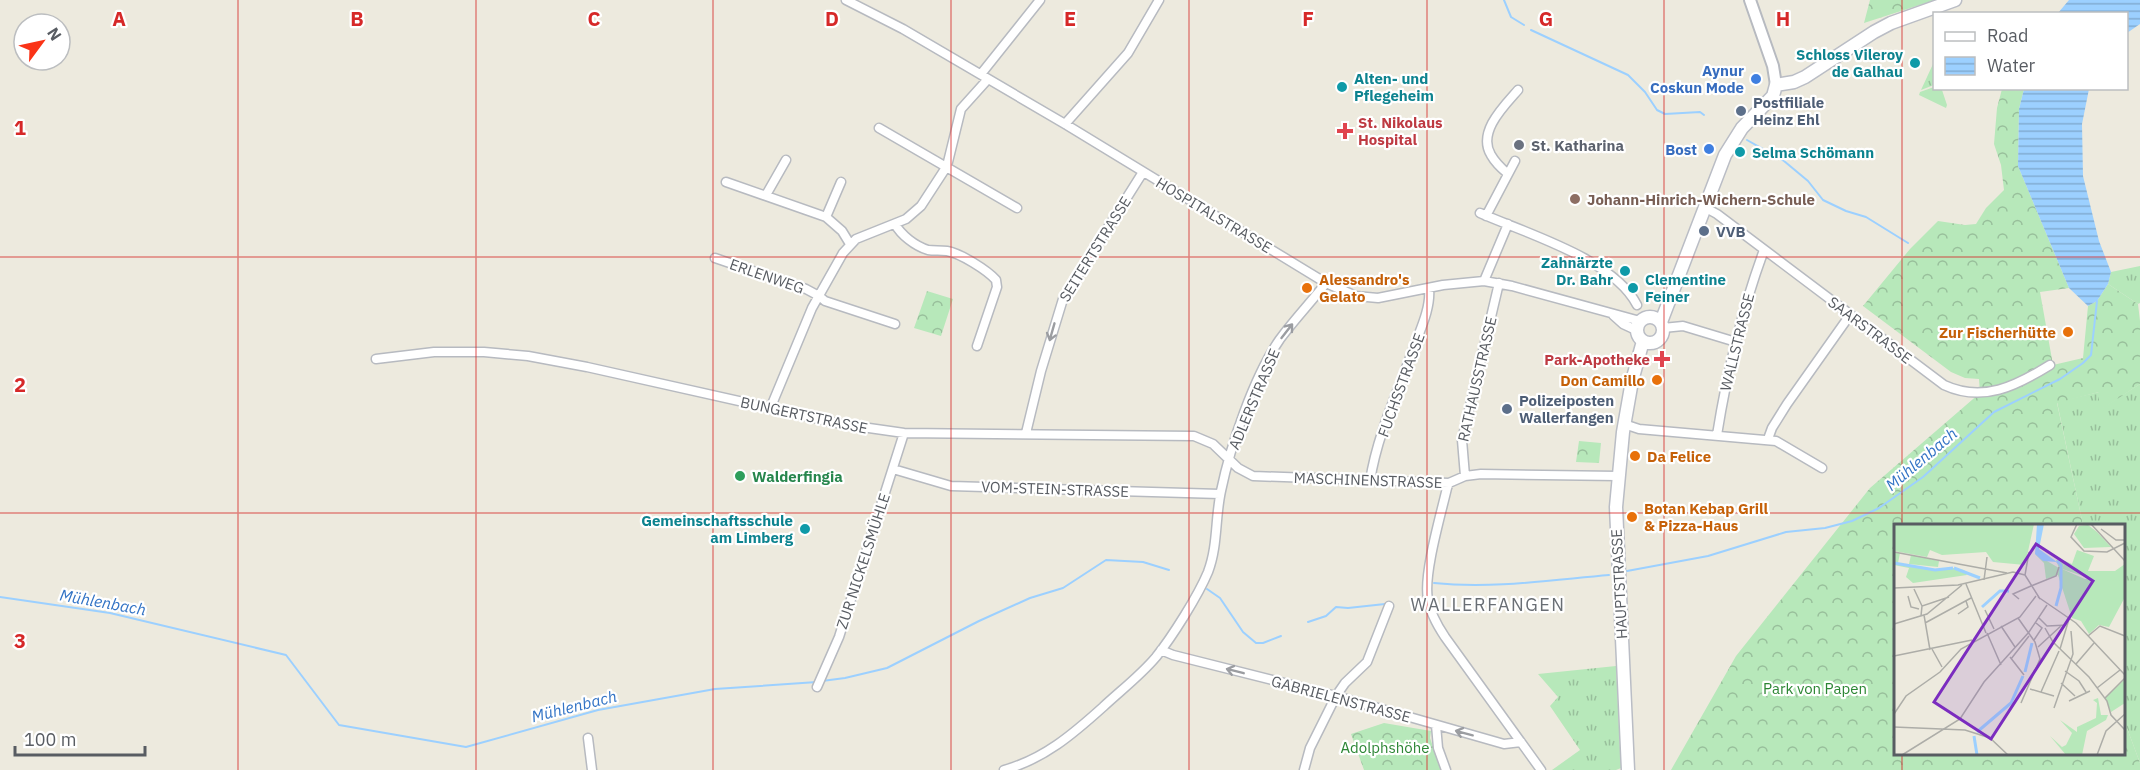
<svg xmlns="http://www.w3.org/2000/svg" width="2140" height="770" viewBox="0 0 2140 770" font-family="'IBM Plex Sans',sans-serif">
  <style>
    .grass { fill: url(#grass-tufts) }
    .forest { fill: url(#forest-crowns) }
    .water { fill: url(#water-rules) }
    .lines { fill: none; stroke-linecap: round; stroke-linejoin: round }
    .stream { stroke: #9cd0ff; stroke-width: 2 }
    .minor-casing { stroke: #b7bac0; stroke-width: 11 }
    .tertiary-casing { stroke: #b7bac0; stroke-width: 14 }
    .secondary-casing { stroke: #babdc5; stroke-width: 15 }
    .minor { stroke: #fff; stroke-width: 8 }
    .tertiary { stroke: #fff; stroke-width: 10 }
    .secondary { stroke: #fff; stroke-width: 12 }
    .oneway { stroke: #9b9da1 }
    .grid { fill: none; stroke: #d62828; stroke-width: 1.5; stroke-opacity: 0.55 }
    .culture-dot { fill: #0f9aa8; stroke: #fff; stroke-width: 2 }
    .shop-dot { fill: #3f7fe0; stroke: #fff; stroke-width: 2 }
    .service-dot { fill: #5c6f8a; stroke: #fff; stroke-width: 2 }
    .health-dot { fill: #e0444e; stroke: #fff; stroke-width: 2 }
    .worship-dot { fill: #6b7280; stroke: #fff; stroke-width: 2 }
    .education-dot { fill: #8d6e63; stroke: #fff; stroke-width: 2 }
    .food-dot { fill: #e8710a; stroke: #fff; stroke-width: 2 }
    .leisure-dot { fill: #2e9e5b; stroke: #fff; stroke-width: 2 }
    .labels { text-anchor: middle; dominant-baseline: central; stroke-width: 4.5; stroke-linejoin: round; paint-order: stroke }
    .culture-label { font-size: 15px; font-weight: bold; fill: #0d838f; stroke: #fff; text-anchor: end }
    .shop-label { font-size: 15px; font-weight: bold; fill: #366cbe; stroke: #fff; text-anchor: end }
    .service-label { font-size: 15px; font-weight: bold; fill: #4e5e75; stroke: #fff; text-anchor: start }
    .health-label { font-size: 15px; font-weight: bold; fill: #be3a42; stroke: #fff; text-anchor: start }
    .worship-label { font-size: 15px; font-weight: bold; fill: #5b616d; stroke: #fff; text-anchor: start }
    .education-label { font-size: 15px; font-weight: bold; fill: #785e54; stroke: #fff; text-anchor: start }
    .street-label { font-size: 15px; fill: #585c62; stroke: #fff }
    .food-label { font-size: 15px; font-weight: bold; fill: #c56008; stroke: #fff; text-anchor: start }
    .leisure-label { font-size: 15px; font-weight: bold; fill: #27864d; stroke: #fff; text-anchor: start }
    .park-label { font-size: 15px; fill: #2c8634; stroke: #fff }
    .water-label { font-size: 16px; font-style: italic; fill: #3273c5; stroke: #fff }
    .quarter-label { font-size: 18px; letter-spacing: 1.5px; fill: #696e74; stroke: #fff }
    .inset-river { fill: none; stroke: #9cd0ff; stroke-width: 3 }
    .inset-road { fill: none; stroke: #adada8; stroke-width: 1.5 }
    .view { fill: #7b2cbf; fill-opacity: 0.15; stroke: #7b2cbf; stroke-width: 3 }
    .inset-edge { fill: none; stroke: #585c62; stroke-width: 3 }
    .grid-label { font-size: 20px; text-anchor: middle; font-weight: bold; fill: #d62828; stroke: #fff; stroke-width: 4.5; stroke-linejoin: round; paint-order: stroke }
  </style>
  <defs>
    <pattern id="grass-tufts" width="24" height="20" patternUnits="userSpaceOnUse" patternTransform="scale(1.5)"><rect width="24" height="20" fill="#b7e8ba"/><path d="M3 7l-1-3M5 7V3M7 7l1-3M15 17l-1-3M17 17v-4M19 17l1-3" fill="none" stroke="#98bf9b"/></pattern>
    <pattern id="forest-crowns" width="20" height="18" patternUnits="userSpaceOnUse" patternTransform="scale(1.5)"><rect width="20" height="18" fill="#b7e8ba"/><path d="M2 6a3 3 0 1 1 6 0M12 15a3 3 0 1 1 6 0" fill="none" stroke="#98bf9b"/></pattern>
    <pattern id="water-rules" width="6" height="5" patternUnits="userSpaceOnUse" patternTransform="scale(1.5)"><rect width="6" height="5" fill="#9cd0ff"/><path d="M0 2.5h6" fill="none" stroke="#82acd2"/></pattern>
  </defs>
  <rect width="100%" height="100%" fill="#edeade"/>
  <path class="grass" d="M1933 64 1934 85 1921 90Z
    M1934 87V88L1942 90 1947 105 1946 108 1919 95 1920 92Z
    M2140 266V303L2138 304 2108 284 2111 272Z
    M2140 384V763L2124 720V526L2083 525 2057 402 2099 392V410Z
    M1616 666 1621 768 1616 770H1552L1580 750 1550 706 1558 697 1538 674Z"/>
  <path class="forest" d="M1870 0H1935L1864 23Z
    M2002 89H2024L2019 109 2018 166 2069 288 2040 292 2053 365 2083 358 2088 306 2097 301 2108 284 2138 304 2140 321V384L2099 411V392L2057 403 2083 525 1896 526V754H2124V720L2140 763V770H1671L1736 656 1870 488 1980 393 1979 379 1965 378 1951 372 1863 306 1910 249 1938 221 1965 225 1976 224 1986 208 2004 190 2001 165 1994 144 1997 108Z
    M927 291 953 299 941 336 914 328Z
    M1579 441 1601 443 1599 463 1576 462Z
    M1384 723 1431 731 1430 738 1441 770H1364L1351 734Z"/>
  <path class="water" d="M2069 0H2140V24L2127 33 2126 14 2058 13Z
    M2024 89H2089L2082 124 2083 176 2099 241 2111 272 2108 284 2097 301 2088 306 2069 288 2018 166 2019 109Z"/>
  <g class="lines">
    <path class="stream" d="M1504 0 1511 17 1524 25
      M1531 30 1628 75 1645 92 1657 110 1665 114 1700 112 1704 115
      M1747 140 1784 161 1808 181 1823 200 1846 211 1866 217 1908 243
      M1627 571 1708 556 1786 532 1825 528 1852 521 1879 508 1923 477 1994 412 2060 379 2083 363 2091 355 2097 301
      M1434 583C1492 589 1551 580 1609 575
      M1207 589 1220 598 1243 632 1256 643H1263L1281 636
      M0 597 110 613 286 655 339 725 466 747 598 710 715 689 817 682
      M1308 622 1326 616 1336 607 1348 608 1385 604
      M822 681 845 678 887 668 979 621 1030 598 1063 588 1106 560 1143 562 1169 570"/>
    <defs>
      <path id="minor" d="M846 0 903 29 1065 124 1326 283 1356 296 1378 298 1443 285 1484 281 1512 286 1640 321
        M981 74 1040 0
        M1065 124 1128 53 1159 0
        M879 128 1017 208
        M1507 173C1501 168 1495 162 1491 155 1477 132 1504 106 1518 90
        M726 182 826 217 842 231 850 244
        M766 195 786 160
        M1704 207 1717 214 1944 385C1983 403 2016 386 2050 365
        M1480 213C1525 233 1614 259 1637 305
        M1486 216 1515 161
        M826 217 841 182
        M895 224C901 235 915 246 928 250 934 251 941 250 947 251 960 253 987 270 996 280L997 287 977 346
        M715 258 806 289 819 296 825 301 895 324
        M1484 281 1508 224
        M1613 315 1623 324 1636 330
        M1663 328 1683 326 1736 342
        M376 359 434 352H484L528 356 587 367 841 424 904 433 1194 436 1213 444 1238 468 1253 476 1449 483 1465 476 1481 474 1618 476
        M770 409 812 308 843 253 856 239 906 219 921 206 947 166 961 109 988 79
        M1624 424 1639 429 1776 441 1822 468
        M1026 433 1041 371 1063 299 1143 172
        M1717 435C1727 372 1742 310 1764 250
        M1768 439 1772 428 1787 404 1850 315
        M893 469 951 486 1220 494
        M1465 476 1462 440 1499 283
        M1370 481C1377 435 1398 391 1414 347 1420 330 1431 308 1429 289
        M1449 483 1447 488C1441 514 1423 575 1428 599 1430 613 1437 625 1445 637L1541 770
        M1161 650 1173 655 1336 696 1504 744 1521 742
        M817 687 839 637 904 433
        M1436 725 1438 748 1446 770
        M588 738 592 770
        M1004 770C1044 759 1073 734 1103 707 1120 691 1140 676 1156 657 1172 637 1198 596 1208 572 1218 546 1215 518 1221 491 1230 447 1254 376 1280 339 1294 320 1311 302 1326 283
        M1304 770 1310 748 1336 696 1345 683 1367 662 1389 606"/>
      <path id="tertiary" d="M1750 0 1773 66 1776 85"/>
      <path id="secondary" d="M1637 330a13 13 0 1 1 26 0a13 13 0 1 1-26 0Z
        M1661 322 1725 155 1742 128 1773 96 1776 85 1794 82 1805 77 1874 32 1891 23 1955 0
        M1628 770 1616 507 1623 432 1632 381 1643 341"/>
    </defs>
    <use href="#minor" class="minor-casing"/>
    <use href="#tertiary" class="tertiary-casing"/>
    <use href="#secondary" class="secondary-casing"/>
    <use href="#minor" class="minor"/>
    <use href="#tertiary" class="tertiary"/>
    <use href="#secondary" class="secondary"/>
  </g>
  <defs><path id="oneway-shaft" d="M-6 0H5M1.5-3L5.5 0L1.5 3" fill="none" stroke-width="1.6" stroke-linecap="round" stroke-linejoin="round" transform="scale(1.5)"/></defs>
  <g class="oneway">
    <use href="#oneway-shaft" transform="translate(1287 331) rotate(-52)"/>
    <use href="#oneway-shaft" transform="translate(1052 332) rotate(106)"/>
    <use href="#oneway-shaft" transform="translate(1235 671) rotate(-166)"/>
    <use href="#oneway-shaft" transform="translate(1464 733) rotate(-165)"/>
  </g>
  <path class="grid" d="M238 0V770M476 0V770M713 0V770M951 0V770M1189 0V770M1427 0V770M1664 0V770M1902 0V526M0 257H2140M0 513H2140M1902 754V770"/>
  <g class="culture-dot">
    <circle cx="1915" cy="63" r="6"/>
    <circle cx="1342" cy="87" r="6"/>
    <circle cx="1740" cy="152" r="6"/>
    <circle cx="1625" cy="271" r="6"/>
    <circle cx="1633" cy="288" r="6"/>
    <circle cx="805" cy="529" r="6"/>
  </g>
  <g class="shop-dot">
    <circle cx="1756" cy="79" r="6"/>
    <circle cx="1709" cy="149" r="6"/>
  </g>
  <g class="service-dot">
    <circle cx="1741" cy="111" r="6"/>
    <circle cx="1704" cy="231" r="6"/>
    <circle cx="1507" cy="409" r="6"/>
  </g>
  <g class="health-dot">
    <path d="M1342 122h6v6h6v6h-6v6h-6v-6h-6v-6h6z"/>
    <path d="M1659 350h6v6h6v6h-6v6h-6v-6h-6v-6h6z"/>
  </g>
  <circle class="worship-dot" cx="1519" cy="145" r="6"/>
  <circle class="education-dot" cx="1575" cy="199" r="6"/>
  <g class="food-dot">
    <circle cx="1307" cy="288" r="6"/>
    <circle cx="2068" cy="332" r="6"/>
    <circle cx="1657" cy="380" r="6"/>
    <circle cx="1635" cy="456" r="6"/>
    <circle cx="1632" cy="517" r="6"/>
  </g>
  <circle class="leisure-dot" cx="740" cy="476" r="6"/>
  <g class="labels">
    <g class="culture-label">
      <text x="1903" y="54">Schloss Vileroy<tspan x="1903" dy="17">de Galhau</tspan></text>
      <text x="1354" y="78" text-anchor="start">Alten- und<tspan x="1354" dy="17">Pflegeheim</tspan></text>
      <text x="1752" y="152" text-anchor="start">Selma Schömann</text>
      <text x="1613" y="262">Zahnärzte<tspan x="1613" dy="17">Dr. Bahr</tspan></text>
      <text x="1645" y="279" text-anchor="start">Clementine<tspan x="1645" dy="17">Feiner</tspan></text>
      <text x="793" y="520">Gemeinschaftsschule<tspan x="793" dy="17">am Limberg</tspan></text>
    </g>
    <g class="shop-label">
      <text x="1744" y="70">Aynur<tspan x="1744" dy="17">Coskun Mode</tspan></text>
      <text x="1697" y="149">Bost</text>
    </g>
    <g class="service-label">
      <text x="1753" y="102">Postfiliale<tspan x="1753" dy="17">Heinz Ehl</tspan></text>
      <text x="1716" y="231">VVB</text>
      <text x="1519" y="400">Polizeiposten<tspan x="1519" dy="17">Wallerfangen</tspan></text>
    </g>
    <g class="health-label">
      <text x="1358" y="122">St. Nikolaus<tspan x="1358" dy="17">Hospital</tspan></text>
      <text x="1650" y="359" text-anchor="end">Park-Apotheke</text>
    </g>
    <g class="worship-label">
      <text x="1531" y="145">St. Katharina</text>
    </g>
    <g class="education-label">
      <text x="1587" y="199">Johann-Hinrich-Wichern-Schule</text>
    </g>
    <g class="street-label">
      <text transform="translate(1214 215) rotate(31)">HOSPITALSTRASSE</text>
      <text transform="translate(1095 249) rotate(-58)">SEITERTSTRASSE</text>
      <text transform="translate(767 276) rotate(19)">ERLENWEG</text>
      <text transform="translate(1870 330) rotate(37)">SAARSTRASSE</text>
      <text transform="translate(1737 342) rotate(-76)">WALLSTRASSE</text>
      <text transform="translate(1477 379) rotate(-77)">RATHAUSSTRASSE</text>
      <text transform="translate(1401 385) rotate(-70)">FUCHSSTRASSE</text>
      <text transform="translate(1254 399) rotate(-67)">ADLERSTRASSE</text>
      <text transform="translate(804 415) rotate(12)">BUNGERTSTRASSE</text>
      <text transform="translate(1368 480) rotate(2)">MASCHINENSTRASSE</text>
      <text transform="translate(1055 489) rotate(2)">VOM-STEIN-STRASSE</text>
      <text transform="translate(863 561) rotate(-72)">ZUR NICKELSMÜHLE</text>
      <text transform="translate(1619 584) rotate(-93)">HAUPTSTRASSE</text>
      <text transform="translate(1341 699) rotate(15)">GABRIELENSTRASSE</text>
    </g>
    <g class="food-label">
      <text x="1319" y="279">Alessandro's<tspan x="1319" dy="17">Gelato</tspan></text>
      <text x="2056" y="332" text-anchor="end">Zur Fischerhütte</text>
      <text x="1645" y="380" text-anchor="end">Don Camillo</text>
      <text x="1647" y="456">Da Felice</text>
      <text x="1644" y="508">Botan Kebap Grill<tspan x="1644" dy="17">&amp; Pizza-Haus</tspan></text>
    </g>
    <g class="leisure-label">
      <text x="752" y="476">Walderfingia</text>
    </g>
    <g class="park-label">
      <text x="1815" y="688">Park von Papen</text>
      <text x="1385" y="747">Adolphshöhe</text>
    </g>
    <g class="water-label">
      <text transform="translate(1921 459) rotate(-40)">Mühlenbach</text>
      <text transform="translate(103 602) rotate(10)">Mühlenbach</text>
      <text transform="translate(574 706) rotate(-14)">Mühlenbach</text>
    </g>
    <g class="quarter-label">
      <text x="1488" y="604">WALLERFANGEN</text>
    </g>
  </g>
  <g transform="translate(1894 524)">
    <rect width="231" height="231" fill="#edeade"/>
    <path d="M194 1 203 8 217 23 190 24 180 10 185 2ZM183 26 200 32 194 47H221L231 40V57L207 58 168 45 171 37 178 40Z" fill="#b7e8ba"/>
    <path d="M0 0 61 1 140 0 131 41 99 38 92 28 48 31 36 26 33 33 0 27ZM0 28 6 29 4 39 41 45 59 44 70 46 73 51 19 59 12 53 15 44 0 41ZM141 30 165 44 162 36 171 37 168 45 191 55 231 57V73L215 103 205 101 195 110 187 97 178 94 164 51 152 55 150 39ZM231 155V179L217 188 211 174ZM204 174 207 191H214L212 196 193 207 188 231H172L156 212 168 223 172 221 178 209 166 196 183 208V203L202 194 203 179 199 176Z" fill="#b7e8ba"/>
    <path d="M17 31 45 37 44 43 15 40Z" fill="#b7e8ba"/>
    <path d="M143 0H150L145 25 163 38 149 37 141 30Z" fill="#9cd0ff"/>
    <path class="inset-river" d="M0 39 41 46 59 44M60 44 86 54M162 82 167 64V41L163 37M88 83 106 67H115M131 148 138 119M83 208 117 179 129 152M80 212 83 231"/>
    <path class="inset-road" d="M183 0 177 13 190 27 213 28 231 19M197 0 231 37M207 5 222 16H231M0 28 113 49M135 28 131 51 146 75M90 56 93 33M72 60 92 109M137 62 162 52 165 43M0 64 64 61 119 48 131 51M20 65 28 82M14 72 17 83 25 85M144 73 182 99 231 151M125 75 119 70 137 62M91 86 100 105M64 90 74 83 72 77M30 91 36 126M27 92 28 82 55 73M124 94 141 118 146 135 127 179M145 94 153 102 174 101M31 99 77 74M0 100 33 90 68 61M107 102 121 123M151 104 159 118 195 153 213 177 217 191 231 206M93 109 107 141M194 112 206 102 231 112M140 116 148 104 142 99M144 123 168 101M38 125 48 143M166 125 175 95M0 132 78 116M116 133 130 151M117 135 135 112M182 140 200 119M171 147 185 157 192 168M167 159 181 172M203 164 226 146M136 165 160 172M147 168 165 127M211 174 231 154M175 177 196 167M160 184 179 130 177 107M0 190 12 172 46 148 67 125 126 93 142 72M0 203 71 206 96 214 114 231M8 231 66 195 90 158 135 108 153 81M203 231 212 207 231 190"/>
    <path class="view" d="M142 20 199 57 97 215 40 178Z"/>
    <rect width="231" height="231" class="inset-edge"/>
  </g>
  <g class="grid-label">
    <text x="119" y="26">A</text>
    <text x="357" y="26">B</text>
    <text x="594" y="26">C</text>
    <text x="832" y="26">D</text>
    <text x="1070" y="26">E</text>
    <text x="1308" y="26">F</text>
    <text x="1546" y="26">G</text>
    <text x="1783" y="26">H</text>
    <text x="20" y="135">1</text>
    <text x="20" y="392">2</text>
    <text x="20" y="648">3</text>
  </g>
  <rect x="1933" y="12" width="195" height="78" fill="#ffffff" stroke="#bcbec0" stroke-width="1.5"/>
  <rect x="1945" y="32" width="30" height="9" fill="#ffffff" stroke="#bcbec0" stroke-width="1.5"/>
  <text x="1987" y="42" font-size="18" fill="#585c62">Road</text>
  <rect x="1945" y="57" width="30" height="18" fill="url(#water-rules)" stroke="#bcbec0" stroke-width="1.5"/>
  <text x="1987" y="72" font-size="18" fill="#585c62">Water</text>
  <g transform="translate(42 42) rotate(57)"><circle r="28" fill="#ffffff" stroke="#bcbec0" stroke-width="1.5"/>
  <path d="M0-4.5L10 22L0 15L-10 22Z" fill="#fa3317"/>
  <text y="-9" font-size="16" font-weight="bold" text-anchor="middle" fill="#585c62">N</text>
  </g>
  <path d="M15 746v9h130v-9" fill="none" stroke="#585c62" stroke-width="3"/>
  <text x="24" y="746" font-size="18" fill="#585c62" stroke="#ffffff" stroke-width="4.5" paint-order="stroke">100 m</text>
</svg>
